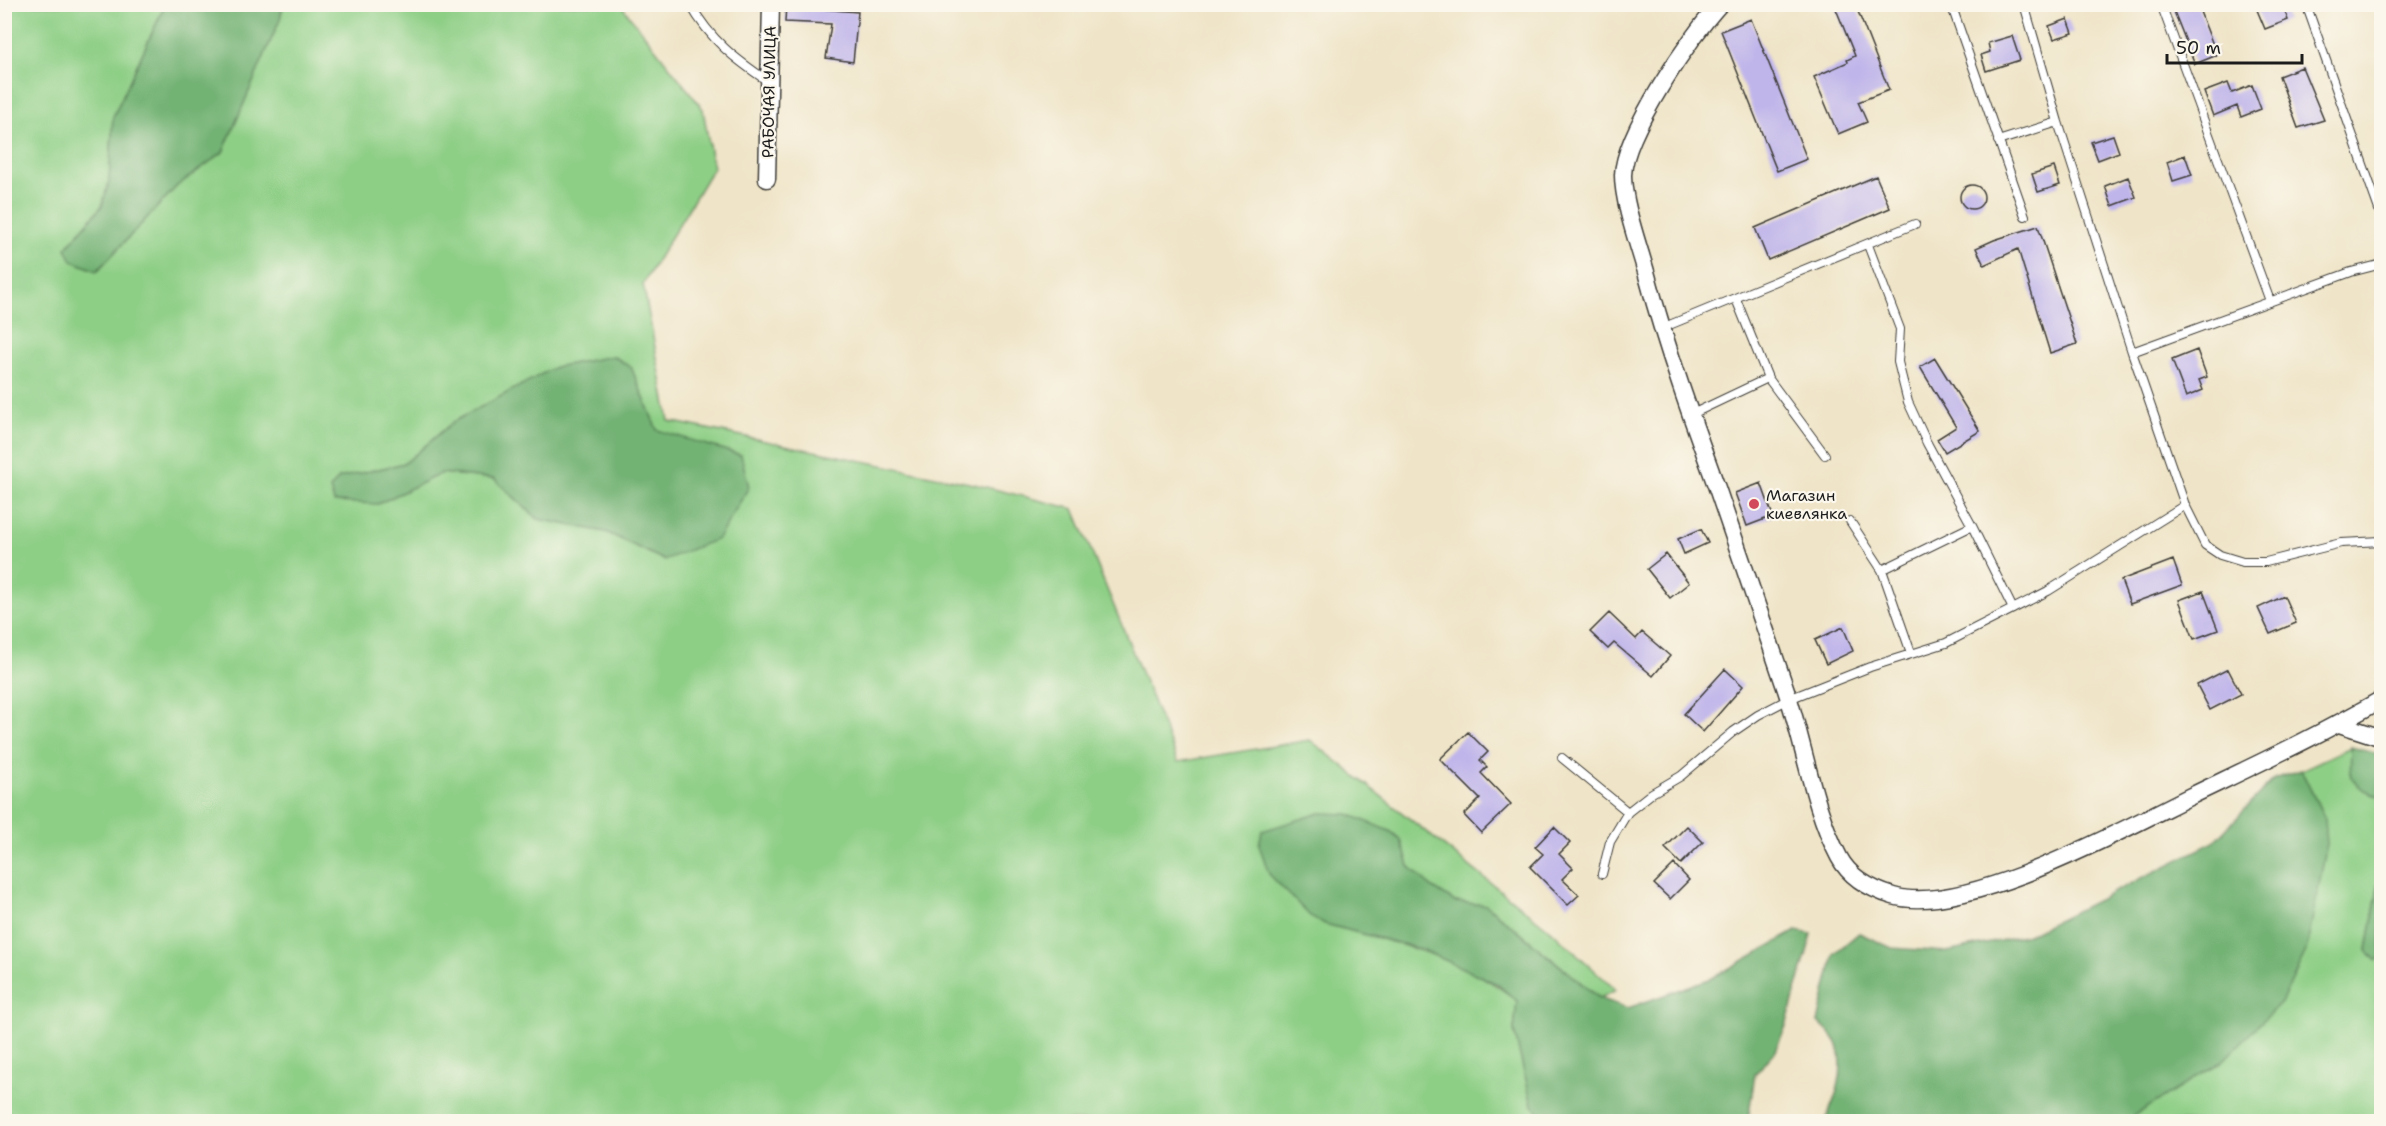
<svg xmlns="http://www.w3.org/2000/svg" width="2386" height="1126" viewBox="0 0 2386 1126" font-family="'Shantell Sans',sans-serif">
  <style>
    .green { fill: #8ecf86; stroke: #557651; stroke-width: 1.5; fill-rule: evenodd }
    .forest { fill: #72b273; stroke: #476748; stroke-width: 1.5 }
    .building { fill: #c0b5ea }
    .lines { fill: none; stroke-linecap: round; stroke-linejoin: round }
    .lane-casing { stroke: #3c3a36; stroke-width: 10 }
    .street-casing { stroke: #3c3a36; stroke-width: 19 }
    .lane { stroke: #fff; stroke-width: 8 }
    .street { stroke: #fff; stroke-width: 16 }
    .poi-dot { fill: #d1495b; stroke: #fbf7ec; stroke-width: 2 }
    .labels { text-anchor: middle; dominant-baseline: central; stroke-width: 4.5; stroke-linejoin: round; paint-order: stroke }
    .street-label { font-size: 16px; fill: #1c1c1c; stroke: #fbf7ec }
    .poi-label { font-size: 16px; fill: #1c1c1c; stroke: #fbf7ec; text-anchor: start }
  </style>
  <rect width="100%" height="100%" fill="#fbf7ec"/>
  <filter id="ink" filterUnits="userSpaceOnUse"><feTurbulence type="fractalNoise" baseFrequency=".0167" numOctaves="2"/><feDisplacementMap in="SourceGraphic" scale="12" xChannelSelector="R" yChannelSelector="G"/><feConvolveMatrix kernelMatrix="1 2 1 2 8 2 1 2 1" color-interpolation-filters="sRGB"/></filter>
  <filter id="wash" filterUnits="userSpaceOnUse"><feTurbulence type="fractalNoise" baseFrequency=".008" numOctaves="4" result="noise"/><feDisplacementMap in="SourceGraphic" scale="24" xChannelSelector="R" yChannelSelector="G"/><feGaussianBlur stdDeviation="1.35" result="paint"/><feColorMatrix in="noise" values="0 0 0 0 0 0 0 0 0 0 0 0 0 0 0 0 0 1.4 0 .05"/><feComposite in="paint" operator="in"/></filter>
  <g filter="url(#wash)">
    <rect width="100%" height="100%" fill="#efe4c7"/>
    <path class="green" d="M5 5H165L113 117 109 181 102 206 66 248 97 271 177 186 223 152 280 19 283 5H621L703 109 713 168 643 284 669 421 974 484 1074 509 1178 762 1310 740 1554 933 1616 990 1600 998 1486 905 1455 902 1430 886 1409 866 1401 840 1325 924C1391 942 1463 956 1517 1001L1514 1031 1532 1104 1541 1115 1543 1121 5 1122ZM613 356 631 367 657 430 741 455 664 560 606 532 538 519 494 479 442 473 378 504 339 478 405 463 453 422 555 367Z
      M2351 747C2350 781 2348 784 2381 797V870L2367 950 2376 960 2381 959V1121L2127 1122 2325 819 2301 770Z"/>
    <path class="forest" d="M165 5H283L280 19 223 152 177 186 97 271 72 261 66 248 102 206 109 181 113 117Z
      M613 356 631 367 657 430 741 455 749 487 718 539 664 560 606 532 538 519 494 479 442 473 378 504 334 502 330 489 339 478 405 463 453 422 555 367Z
      M2351 747 2381 755V797C2348 784 2350 781 2351 747Z
      M2301 770 2325 819 2327 844 2306 952 2281 1002 2223 1061 2126 1121H1825C1836 1098 1847 1069 1837 1043 1834 1036 1824 1028 1818 1022L1834 954 1859 933 1892 948 1947 952 2028 935 2214 842 2274 779Z
      M1320 813 1348 814 1390 831 1401 840 1409 866 1430 886 1455 902 1486 905 1599 998 1628 1008 1712 978 1796 931 1812 934 1786 1026 1774 1053 1755 1074 1748 1121H1543L1541 1115 1532 1104 1514 1031 1517 1001 1497 984 1421 949 1325 924 1310 916 1269 874 1259 845 1262 831Z
      M2381 870V959L2376 961 2367 950Z"/>
    <g id="blocks">
      <path class="building" d="M786 4H821V9L858 12 853 62 826 58 831 24 785 22Z
        M1834 4H1855L1889 90 1858 102 1867 122 1838 134 1814 77 1848 62 1847 60 1855 56Z
        M2171 4H2197L2217 55 2195 64Z
        M2270 4H2282L2288 20 2265 29 2257 10Z
        M1751 19 1807 159 1777 171 1721 31Z
        M2068 19 2073 33 2054 39 2049 26Z
        M2012 36 2020 60 1986 71 1981 55 1990 52 1988 43Z
        M2302 67 2324 120 2298 128 2279 76Z
        M2228 83 2232 93 2252 85 2261 109 2241 117 2237 106 2213 116 2204 92Z
        M2113 135 2119 152 2098 160 2091 142Z
        M2185 155 2192 175 2173 181 2167 162Z
        M2054 167 2060 185 2038 192 2032 174Z
        M1876 176 1890 208 1768 260 1755 228Z
        M2128 177 2136 197 2112 206 2105 186Z
        M1960 197a12 12 0 1 1 24 0a12 12 0 1 1-24 0Z
        M2038 226 2077 344 2050 353 2018 249 1984 265 1976 248 1994 240Z
        M2197 350 2207 377 2199 380 2203 390 2186 397 2172 360Z
        M1935 358 1980 431 1945 452 1937 439 1956 427 1920 367Z
        M1761 483 1773 516 1747 526 1735 493Z
        M1701 529 1708 543 1684 554 1678 539Z
        M1666 554 1689 583 1670 598 1647 569Z
        M2173 560 2182 585 2130 604 2121 580Z
        M2203 591 2218 630 2194 639 2179 600Z
        M2284 596 2296 623 2270 634 2258 608Z
        M1609 613 1636 639 1642 632 1670 656 1653 676 1614 643 1608 649 1590 632Z
        M1843 627 1853 651 1826 664 1815 640Z
        M1725 669 1743 686 1703 732 1684 714Z
        M2228 669 2241 694 2210 710 2197 685Z
        M1468 732 1488 752 1480 760 1487 767 1481 773 1511 804 1481 833 1464 815 1480 799 1440 759Z
        M1687 826 1703 842 1681 864 1665 848Z
        M1554 827 1570 843 1559 854 1573 868 1562 879 1579 895 1568 905 1530 867 1543 854 1535 847Z
        M1674 864 1689 880 1670 899 1654 884Z"/>
    </g>
  </g>
  <g filter="url(#ink)">
    <use href="#blocks" fill-opacity="0" stroke="#3c3a36" stroke-width="1.5"/>
    <g class="lines">
      <defs>
        <path id="lane" d="M690 4C711 41 735 59 769 82
          M1951 4 2025 216
          M2024 4 2058 122 2132 352 2185 505 2205 545 2220 555 2243 562H2266L2341 543 2382 541
          M2161 4 2270 301
          M2306 4 2382 218
          M1998 141 2058 122
          M1868 245 1900 329 1898 362 1908 402 1927 443 1972 526 2013 609
          M1736 299 1768 378 1825 455
          M1662 328 1915 224
          M2132 352 2351 272 2382 264
          M1690 415 1768 378
          M1850 521 1882 570 1911 653
          M1882 570 1972 526
          M1562 758 1628 812 1652 793 1681 776 1733 732 1758 715 1789 699 1870 667 1946 643 2048 591 2185 505
          M1602 874 1610 842 1628 812"/>
        <path id="street" d="M1720 4C1691 35 1624 134 1623 175 1623 204 1640 249 1648 279 1667 350 1692 419 1717 488 1740 555 1763 623 1786 690 1804 743 1813 808 1839 857 1850 878 1870 889 1893 896 1965 917 2124 829 2191 796 2255 765 2320 735 2382 699
          M767 179 771 4
          M2339 724 2382 738"/>
      </defs>
      <use href="#lane" class="lane-casing"/>
      <use href="#street" class="street-casing"/>
      <use href="#lane" class="lane"/>
      <use href="#street" class="street"/>
    </g>
  </g>
  <circle class="poi-dot" cx="1754" cy="504" r="6"/>
  <g class="labels">
    <g class="street-label">
      <text transform="translate(769 92) rotate(-89)">РАБОЧАЯ УЛИЦА</text>
    </g>
    <g class="poi-label">
      <text x="1766" y="495">Магазин<tspan x="1766" dy="18">киевлянка</tspan></text>
    </g>
  </g>
  <rect width="2386" height="1126" fill="none" stroke="#fbf7ec" stroke-width="24"/>
  <path d="M2167 54v9h135v-9" fill="none" stroke="#1c1c1c" stroke-width="3"/>
  <text x="2176" y="54" font-size="18" fill="#1c1c1c" stroke="#fbf7ec" stroke-width="4.5" paint-order="stroke">50 m</text>
</svg>
